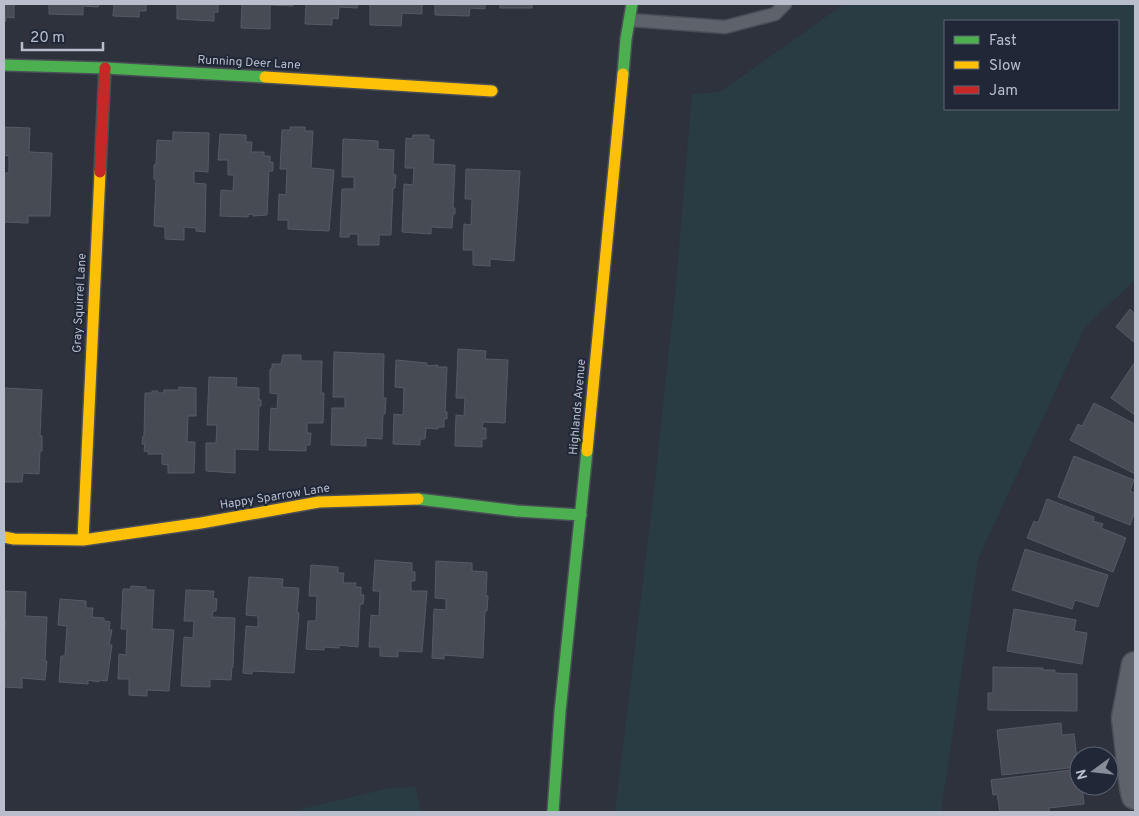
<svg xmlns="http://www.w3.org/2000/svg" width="1139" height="816" viewBox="0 0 1139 816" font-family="Overpass,sans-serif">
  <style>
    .green { fill: #2a3c43; fill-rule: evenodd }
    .building { fill: #464b54; stroke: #565a64 }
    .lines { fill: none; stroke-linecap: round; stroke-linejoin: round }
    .lane-casing { stroke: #4a4e56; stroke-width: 15 }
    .street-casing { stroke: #4a4e56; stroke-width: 29 }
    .fast-casing { stroke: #4a4e56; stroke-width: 14 }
    .slow-casing { stroke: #4a4e56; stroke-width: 14 }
    .jam-casing { stroke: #4a4e56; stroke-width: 14 }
    .lane { stroke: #5e626a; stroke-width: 12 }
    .street { stroke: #5e626a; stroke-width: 26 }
    .fast { stroke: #4caf50; stroke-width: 11 }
    .slow { stroke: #ffc107; stroke-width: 11 }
    .jam { stroke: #c62828; stroke-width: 11 }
    .labels { text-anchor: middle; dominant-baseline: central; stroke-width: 4; stroke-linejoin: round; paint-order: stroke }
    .street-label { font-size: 12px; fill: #b9becc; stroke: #202838 }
  </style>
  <rect width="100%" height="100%" fill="#2d323d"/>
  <path class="green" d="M844 4H1135V280L1085 327 978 559 941 812H615L653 499 676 285 692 94 720 92ZM945 21H1118V109H945Z
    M415 787 421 812H289L390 788Z"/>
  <path class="building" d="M4 4H14V18L6 17V21H4Z
    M49 4H99L98 7 83 6V15L49 14Z
    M114 4H146V11H139V17L113 16Z
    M177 4H218V12H214V21L177 19Z
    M242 4H293V6L270 5V29L241 28Z
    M306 4H358L357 8 339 7 338 19 332 18V25L305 24Z
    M370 4H422V14L402 13 401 26 370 25Z
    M435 4H485V9L470 8 469 16 435 15Z
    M500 4H532V8H500Z
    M4 127 30 128 29 152 52 153 50 216H28V223L4 222V173H9V156L4 155Z
    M290 127H305V131H313L311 168 334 170 329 231 288 229V220H278L279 194 286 195 287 169H280L282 130H290Z
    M173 132 209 133 208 172 194 171V183L206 184 205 232 196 231V228L184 227V240L165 239V227L154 226 156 180 154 179V165H156L157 140 173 141Z
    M220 134 246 135V142H252L251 152H264V156H270V162H273V171H269L267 215 253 216 254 215 248 214V217L220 216 221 190 233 191 234 175H228V160H218Z
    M413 135H429V139L434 140 433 164 455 165 453 208H455V214H453L452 228 431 227V234L402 232 404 184 413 185 414 168H405L406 138 412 139Z
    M343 139 378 141V149L394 150 393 174 396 175 395 188H393L391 235H379V245H358V234H349V237H340L342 189H354V177H342Z
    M466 169 520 171 514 261 490 259V266L473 265V250H463L464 224 471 225 472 199H465Z
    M1130 309 1135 314V343L1116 327Z
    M458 349 486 351 485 359 508 360 505 423 483 422 482 428H486V439H482V447L455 446 456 415 464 416 465 398H456Z
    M334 352 384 354 383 398H386L385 414H383L382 439 366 438V446L331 445 332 408H345V397H333Z
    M283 355H301V361H322L321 393H324L323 423H307V433H311L310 445H306V451L269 450 271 408 277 409 278 394 270 393V369H272V364H281Z
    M396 360 427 363V366L438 365 437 367H447L445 412H447V419H444V427H438V429L426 428 425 439H420V445L393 444 394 414 403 415 404 388 395 387Z
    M1135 362V415L1111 398Z
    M209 377 237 378 236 387 259 388V400H261V406H259L258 450 235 449V473L206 471V443H216L217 425H207Z
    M179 387 196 388V416H188L187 442H195L194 473H168V465L162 464V454H148L149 452 144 451 145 444H142L143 436H144L145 393H152V391H158V393H164V390H179Z
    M4 388 42 390 40 436H42V451H40L39 474 23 473 22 482H4Z
    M1094 403 1135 424V474L1070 440 1078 424 1082 426Z
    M1074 456 1134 480 1130 491 1135 493V511L1130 525 1058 497Z
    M1047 499 1094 517 1093 521 1103 524 1101 528 1126 538 1113 572 1027 538 1034 521 1038 523Z
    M1025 549 1108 575 1098 607 1075 600 1072 609 1012 590Z
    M375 560 412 563V572H415V581H411V591H427L422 652 398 651V657L380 656V647H369L371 615 379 616 380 591H373Z
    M436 561 472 563V571L487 572 486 596H488L487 611H485L483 658 444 655V659L432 658 434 609 446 610V599L435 598Z
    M311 565 338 567V573H344L343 583H356L355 587H361V595H364L363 604H360L358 647 339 645V648L324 647V650L306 649 308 621H316L317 596H309Z
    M249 577 283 579 282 587 299 588 297 613H299L294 673 252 671V674L243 673 246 626 258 627V616L246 615Z
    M131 586 146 587V590H154L152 629 174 630 169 691 147 690V696L129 695V679H118L119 654 126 655 127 629H121L123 589H131Z
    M186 590 214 591 213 598 217 599 216 611H213L212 617 235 618 233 667H232L231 680 210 679V687L181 686 184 637 193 638 194 621H184Z
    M4 591 26 592 25 616 47 617 45 661H47L45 680 22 678V688L4 687V637L6 619H4Z
    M60 599 86 601V608H93L92 617 104 618V621L110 622 109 630H112L109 645H112L107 681 99 680V682L88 680V684L59 682 61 656H65L67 626 58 625Z
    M1014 609 1076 620 1074 631 1087 633 1082 664 1007 651Z
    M993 667 1043 668V670H1055V673L1077 674V711L988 710V693H993Z
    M1061 723 1062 735 1074 734 1078 767 1002 775 997 730Z
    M1079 769V786H1082L1084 804 1049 808V812H1000L997 794 993 795 991 780Z"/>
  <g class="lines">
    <defs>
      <path id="lane" d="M630 20 725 27 775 14 785 4"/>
      <path id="street" d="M1135 665 1125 718 1133 787 1135 796"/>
      <path id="fast" d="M4 65 105 68 265 77
        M623 74 626 39 632 4
        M418 499 517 511 581 515
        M553 812 560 712 587 451"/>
      <path id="slow" d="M265 77 492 91
        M587 451 623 74
        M4 537 14 539 83 540 201 523 319 502 418 499
        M83 540 100 172"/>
      <path id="jam" d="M100 172 105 68"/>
    </defs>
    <use href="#lane" class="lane-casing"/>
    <use href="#street" class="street-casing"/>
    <use href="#fast" class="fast-casing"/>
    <use href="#slow" class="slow-casing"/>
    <use href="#jam" class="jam-casing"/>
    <use href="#lane" class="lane"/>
    <use href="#street" class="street"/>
    <use href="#fast" class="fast"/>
    <use href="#slow" class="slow"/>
    <use href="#jam" class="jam"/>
  </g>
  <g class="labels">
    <g class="street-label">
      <text transform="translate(249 63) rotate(3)">Running Deer Lane</text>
      <text transform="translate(80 303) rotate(-87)">Gray Squirrel Lane</text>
      <text transform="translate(578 407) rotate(-85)">Highlands Avenue</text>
      <text transform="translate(275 497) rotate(-9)">Happy Sparrow Lane</text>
    </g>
  </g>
  <rect width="1139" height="816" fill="none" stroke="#b9becc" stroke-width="10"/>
  <rect x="944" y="20" width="175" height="90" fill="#202838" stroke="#5d6473"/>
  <rect x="954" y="36" width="25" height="8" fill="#4caf50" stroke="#5d6473"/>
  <text x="989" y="45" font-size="15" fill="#b9becc">Fast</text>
  <rect x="954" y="61" width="25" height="8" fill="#ffc107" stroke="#5d6473"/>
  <text x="989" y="70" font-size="15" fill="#b9becc">Slow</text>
  <rect x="954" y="86" width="25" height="8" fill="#c62828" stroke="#5d6473"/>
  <text x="989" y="95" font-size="15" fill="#b9becc">Jam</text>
  <g transform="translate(1094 771) rotate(255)"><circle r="24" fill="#202838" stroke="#5d6473"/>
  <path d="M0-4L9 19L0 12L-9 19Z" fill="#888d9a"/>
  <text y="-8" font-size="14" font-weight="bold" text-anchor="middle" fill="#b9becc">N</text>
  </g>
  <path d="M22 42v8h81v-8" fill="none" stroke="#b9becc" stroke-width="2.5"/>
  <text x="30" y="42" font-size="15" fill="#b9becc" stroke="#202838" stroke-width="4" paint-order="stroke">20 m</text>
</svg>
